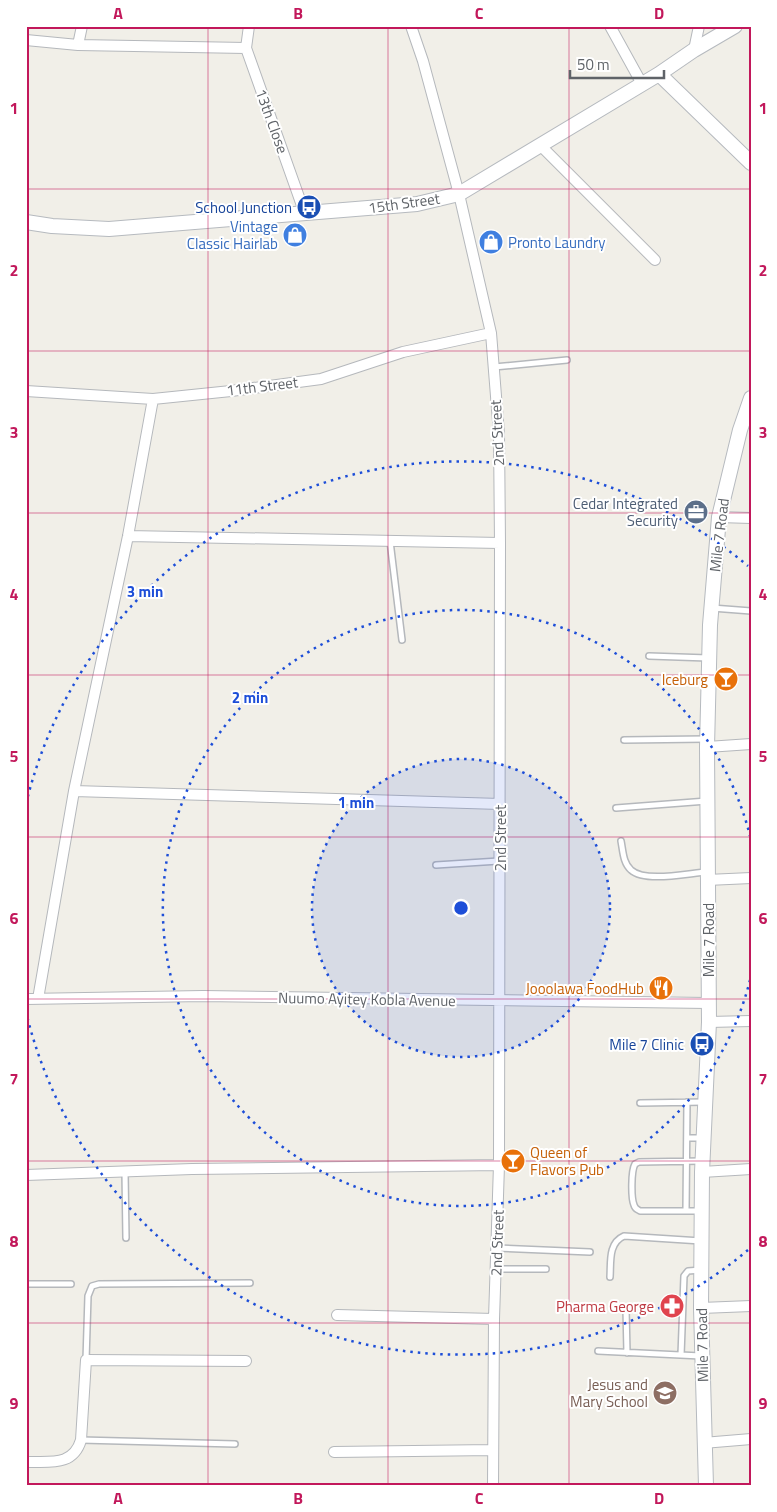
<svg xmlns="http://www.w3.org/2000/svg" width="777" height="1512" viewBox="0 0 777 1512" font-family="'Titillium Web',sans-serif">
  <style>
    .lines { fill: none; stroke-linecap: round; stroke-linejoin: round }
    .lane-casing { stroke: #b5b8bc; stroke-width: 8 }
    .street-casing { stroke: #b5b8bc; stroke-width: 12 }
    .secondary-casing { stroke: #b6babf; stroke-width: 16 }
    .lane { stroke: #fff; stroke-width: 5 }
    .street { stroke: #fff; stroke-width: 10 }
    .secondary { stroke: #fff; stroke-width: 14 }
    .grid { fill: none; stroke: #c2185b; stroke-width: 1; stroke-opacity: 0.55 }
    .ring { fill: none; stroke: #1d4ed8; stroke-width: 2.5; stroke-dasharray: 2.5 5 }
    .labels { text-anchor: middle; dominant-baseline: central; stroke-width: 4; stroke-linejoin: round; paint-order: stroke }
    .street-label { font-size: 15px; fill: #5f6368; stroke: #fff }
    .transit-label { font-size: 15px; fill: #164399; stroke: #fff; text-anchor: end }
    .shop-label { font-size: 15px; fill: #366cbe; stroke: #fff; text-anchor: end }
    .service-label { font-size: 15px; fill: #4e5e75; stroke: #fff; text-anchor: end }
    .food-label { font-size: 15px; fill: #c56008; stroke: #fff; text-anchor: end }
    .health-label { font-size: 15px; fill: #be3a42; stroke: #fff; text-anchor: end }
    .education-label { font-size: 15px; fill: #785e54; stroke: #fff; text-anchor: end }
    .centre { fill: #1d4ed8; stroke: #fff; stroke-width: 2.5 }
    .ring-label { font-size: 15px; text-anchor: middle; font-weight: bold; fill: #1d4ed8; stroke: #fff; stroke-width: 4; stroke-linejoin: round; paint-order: stroke }
    .neatline { fill: none; stroke: #c2185b; stroke-width: 2 }
    .grid-label { font-size: 16px; text-anchor: middle; font-weight: bold; fill: #c2185b }
  </style>
  <rect width="100%" height="100%" fill="#f1efe8"/>
  <g class="lines">
    <defs>
      <path id="lane" d="M494 367 567 360
        M390 541 402 640
        M712 608 751 611
        M649 656 708 658
        M624 740 706 739
        M616 808 707 801
        M621 841C623 851 623 863 631 870 645 883 689 873 707 872
        M436 865 499 861
        M640 1103 704 1102
        M687 1138H704
        M125 1172 126 1238
        M686 1211 687 1102
        M700 1211H640C637 1209 635 1209 634 1205 631 1198 631 1171 635 1164L639 1162 702 1161
        M496 1248 590 1252
        M496 1269H546
        M610 1277C611 1262 608 1243 624 1236L701 1241
        M26 1284H71
        M626 1309 627 1353
        M598 1351 701 1356
        M681 1355 684 1276 688 1271 701 1270
        M86 1360 88 1296 92 1286 99 1284 250 1283
        M81 1440 235 1444"/>
      <path id="street" d="M249 26 246 48 305 214
        M411 26 423 61 459 194 491 333 499 434 500 543 499 1165 494 1319 493 1486
        M610 26 642 84
        M26 40 78 45 246 48
        M78 45 82 26
        M694 50 699 26
        M540 145 655 260
        M26 391 153 399 231 391 321 379 403 352 491 333
        M719 517 751 518
        M128 536 500 543
        M707 747 751 744
        M74 791 500 804
        M707 880 751 878
        M26 999 203 996 708 1003
        M38 999 74 791 128 536 153 399
        M709 1022 751 1021
        M702 1172 751 1169
        M26 1175 192 1169 499 1165
        M701 1308 751 1306
        M337 1315 494 1319
        M703 1443 751 1439
        M334 1452 493 1450
        M26 1462C49 1461 73 1467 81 1440L86 1360 246 1361"/>
      <path id="secondary" d="M659 74 751 163
        M26 222 52 226 109 229 417 204 459 194 659 74 694 50 735 26
        M706 1486 701 1308 702 1172 709 1022 707 747 710 625 719 517 740 430 751 398"/>
    </defs>
    <use href="#lane" class="lane-casing"/>
    <use href="#street" class="street-casing"/>
    <use href="#secondary" class="secondary-casing"/>
    <use href="#lane" class="lane"/>
    <use href="#street" class="street"/>
    <use href="#secondary" class="secondary"/>
  </g>
  <path class="grid" d="M208 26V1486M388 26V1486M569 26V1486M26 189H751M26 351H751M26 513H751M26 675H751M26 837H751M26 999H751M26 1161H751M26 1323H751"/>
  <circle cx="461" cy="908" r="149" fill="#1d4ed8" fill-opacity=".12"/>
  <g class="ring">
    <circle cx="461" cy="908" r="149"/>
    <path d="M750 980A298 298 0 1 1 750 836"/>
    <path d="M748 1250A447 447 0 0 1 26 1012M26 804A447 447 0 0 1 748 566"/>
  </g>
  <defs>
    <symbol id="bus-disc" viewBox="-11 -11 22 22"><circle r="9.5" fill="#1a4fb4" stroke="#fff"/><path d="M-5-6H5V4H4V6H2V4H-2V6H-4V4H-5ZM-3.5-4V0h7V-4ZM-3.5 1.2v1.5H-2V1.2ZM2 1.2v1.5H3.5V1.2Z" fill="#fff"/></symbol>
    <symbol id="shop-disc" viewBox="-11 -11 22 22"><circle r="9.5" fill="#3f7fe0" stroke="#fff"/><path d="M-5-2.5h2.3a2.7 3.5 0 0 1 5.4 0H5L5.5 6h-11ZM-1.5-2.5h3a1.5 2.3 0 0 0-3 0Z" fill="#fff"/></symbol>
    <symbol id="office-disc" viewBox="-11 -11 22 22"><circle r="9.5" fill="#5c6f8a" stroke="#fff"/><path d="M-6-3h4V-5.5h4V-3h4V5H-6ZM-1-4.5V-3h2v-1.5ZM-6 0V1H6V0Z" fill="#fff"/></symbol>
    <symbol id="bar-disc" viewBox="-11 -11 22 22"><circle r="9.5" fill="#e8710a" stroke="#fff"/><path d="M-6-5H6L.8 .8V4.5H3.5V6h-7V4.5H-.8V.8Z" fill="#fff"/></symbol>
    <symbol id="restaurant-disc" viewBox="-11 -11 22 22"><circle r="9.5" fill="#e8710a" stroke="#fff"/><path d="M-5-6h1v4h1v-4h1v4h1v-4h1v5L-1.5 .5V6h-2V.5L-5-1ZM5-6V6H3V1.5H1.5Q1.5-4 5-6Z" fill="#fff"/></symbol>
    <symbol id="pharmacy-disc" viewBox="-11 -11 22 22"><circle r="9.5" fill="#e0444e" stroke="#fff"/><path d="M-2-6h4v4h4v4h-4v4h-4v-4h-4v-4h4Z" fill="#fff"/></symbol>
    <symbol id="school-disc" viewBox="-11 -11 22 22"><circle r="9.5" fill="#8d6e63" stroke="#fff"/><path d="M0-5L7-2L0 1L-7-2ZM-4 1L0 2.5L4 1V4Q0 6-4 4Z" fill="#fff"/></symbol>
  </defs>
  <g fill-rule="evenodd">
    <use href="#bus-disc" x="295" y="193" width="28" height="28"/>
    <use href="#shop-disc" x="281" y="221" width="28" height="28"/>
    <use href="#shop-disc" x="477" y="228" width="28" height="28"/>
    <use href="#office-disc" x="682" y="498" width="28" height="28"/>
    <use href="#bar-disc" x="712" y="665" width="28" height="28"/>
    <use href="#restaurant-disc" x="647" y="974" width="28" height="28"/>
    <use href="#bus-disc" x="688" y="1030" width="28" height="28"/>
    <use href="#bar-disc" x="499" y="1147" width="28" height="28"/>
    <use href="#pharmacy-disc" x="658" y="1292" width="28" height="28"/>
    <use href="#school-disc" x="651" y="1379" width="28" height="28"/>
  </g>
  <g class="labels">
    <g class="street-label">
      <text transform="translate(272 121) rotate(70)">13th Close</text>
      <text transform="translate(404 203) rotate(-8)">15th Street</text>
      <text transform="translate(262 386) rotate(-7)">11th Street</text>
      <text transform="translate(497 433) rotate(-93)">2nd Street</text>
      <text transform="translate(719 535) rotate(-83)">Mile 7 Road</text>
      <text transform="translate(500 838) rotate(-90)">2nd Street</text>
      <text transform="translate(708 940) rotate(-90)">Mile 7 Road</text>
      <text transform="translate(367 999) rotate(1)">Nuumo Ayitey Kobla Avenue</text>
      <text transform="translate(497 1243) rotate(-88)">2nd Street</text>
      <text transform="translate(702 1345) rotate(-91)">Mile 7 Road</text>
    </g>
    <g class="transit-label">
      <text x="292" y="207">School Junction</text>
      <text x="684" y="1044">Mile 7 Clinic</text>
    </g>
    <g class="shop-label">
      <text x="278" y="226">Vintage<tspan x="278" dy="17">Classic Hairlab</tspan></text>
      <text x="508" y="242" text-anchor="start">Pronto Laundry</text>
    </g>
    <g class="service-label">
      <text x="678" y="503">Cedar Integrated<tspan x="678" dy="17">Security</tspan></text>
    </g>
    <g class="food-label">
      <text x="708" y="679">Iceburg</text>
      <text x="644" y="988">Jooolawa FoodHub</text>
      <text x="530" y="1152" text-anchor="start">Queen of<tspan x="530" dy="17">Flavors Pub</tspan></text>
    </g>
    <g class="health-label">
      <text x="654" y="1306">Pharma George</text>
    </g>
    <g class="education-label">
      <text x="648" y="1384">Jesus and<tspan x="648" dy="17">Mary School</tspan></text>
    </g>
  </g>
  <circle cx="461" cy="908" r="8" class="centre"/>
  <g class="ring-label">
    <text x="145" y="597">3 min</text>
    <text x="250" y="703">2 min</text>
    <text x="356" y="808">1 min</text>
  </g>
  <rect width="777" height="1512" fill="none" stroke="#ffffff" stroke-width="55"/>
  <path d="M570 70v8h94v-8" fill="none" stroke="#5f6368" stroke-width="2.5"/>
  <text x="577" y="70" font-size="15" fill="#5f6368" stroke="#ffffff" stroke-width="4" paint-order="stroke">50 m</text>
  <rect x="28" y="28" width="722" height="1456" class="neatline"/>
  <g class="grid-label">
    <text x="118" y="19">A</text>
    <text x="298" y="19">B</text>
    <text x="479" y="19">C</text>
    <text x="659" y="19">D</text>
    <text x="14" y="114">1</text>
    <text x="763" y="114">1</text>
    <text x="14" y="276">2</text>
    <text x="763" y="276">2</text>
    <text x="14" y="438">3</text>
    <text x="763" y="438">3</text>
    <text x="14" y="600">4</text>
    <text x="763" y="600">4</text>
    <text x="14" y="762">5</text>
    <text x="763" y="762">5</text>
    <text x="14" y="924">6</text>
    <text x="763" y="924">6</text>
    <text x="14" y="1085">7</text>
    <text x="763" y="1085">7</text>
    <text x="14" y="1247">8</text>
    <text x="763" y="1247">8</text>
    <text x="14" y="1409">9</text>
    <text x="763" y="1409">9</text>
    <text x="118" y="1504">A</text>
    <text x="298" y="1504">B</text>
    <text x="479" y="1504">C</text>
    <text x="659" y="1504">D</text>
  </g>
</svg>
